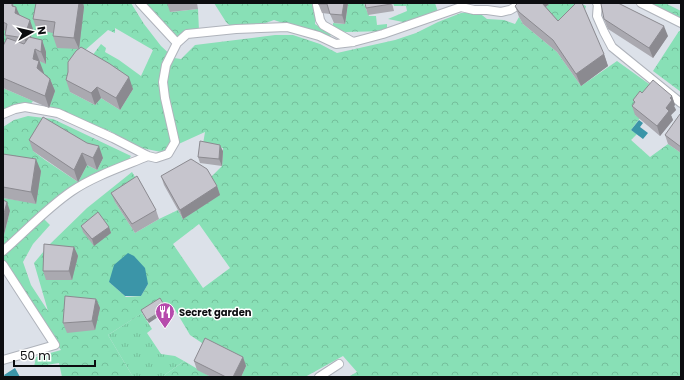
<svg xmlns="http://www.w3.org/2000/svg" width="684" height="380" viewBox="0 0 684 380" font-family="Poppins,sans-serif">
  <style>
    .grass { fill: url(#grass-tufts) }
    .forest { fill: url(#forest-crowns); fill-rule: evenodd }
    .water { fill: #3b95a8 }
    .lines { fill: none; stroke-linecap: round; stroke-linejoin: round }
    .street-casing { stroke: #afb3bb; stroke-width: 10 }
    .street { stroke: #fff; stroke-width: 8 }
    .wall { fill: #aaa9b0 }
    .shaded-wall { fill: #8b8a90 }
    .building { fill: #c6c5cd; stroke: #8b8a90 }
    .labels { text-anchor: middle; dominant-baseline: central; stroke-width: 3; stroke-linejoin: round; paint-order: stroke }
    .poi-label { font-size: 10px; font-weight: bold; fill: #0c0d10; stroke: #fff; text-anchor: start }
  </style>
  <defs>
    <pattern id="grass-tufts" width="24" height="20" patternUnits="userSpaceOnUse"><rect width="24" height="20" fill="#88e0b6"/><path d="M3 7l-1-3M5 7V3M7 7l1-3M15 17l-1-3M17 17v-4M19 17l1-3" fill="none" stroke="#74bf9b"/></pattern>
    <pattern id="forest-crowns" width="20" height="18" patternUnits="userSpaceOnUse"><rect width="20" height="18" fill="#88e0b6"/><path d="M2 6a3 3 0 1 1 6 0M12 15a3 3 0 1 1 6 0" fill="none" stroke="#74bf9b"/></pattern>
  </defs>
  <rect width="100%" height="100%" fill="#dce1e9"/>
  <path class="grass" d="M142 313 152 329 147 333 161 354 175 356 184 361 162 377H133L108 335Z"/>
  <path class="forest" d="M3 3H131L144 24 161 46 174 58 181 59 195 45 275 35H293L320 44 337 53 395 40 416 33 438 22 461 13 478 12 487 19 504 20 515 24 519 17 523 24 557 52 581 86 617 61 656 89 635 115 640 118 631 130 637 134 631 140 650 157 668 144 681 153V377H348L357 372 343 356 305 377H241L246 366 208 347 190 335 174 308 167 311 161 301 108 335 133 377H62L59 363 34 367 36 357 61 350 3 273V239L10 211 3 209V198L35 203 3 165V127L14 120 28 116 53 119 131 156 129 159 78 182 38 213 50 225 33 244 23 262 31 285 48 311 34 263 49 245 87 208 132 172 140 185 115 202 135 233 159 219 178 210 183 219 210 178 222 166 223 148 203 144 205 132 161 152 132 146 110 131 49 108 42 80 39 61 46 63V52L3 56ZM115 28 153 50 141 76 119 60 105 52 106 48 101 44 89 60 115 75 133 89 120 110 101 98 95 105 70 92 75 59 108 30 115 33ZM33 151 103 158 97 170 87 165 78 182 45 160ZM199 224 230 268 203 288 173 244ZM109 282 148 284 141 296 126 297Z
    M143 3H170L171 12 198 9 199 31 176 40Z
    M214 3H315V24L331 35 327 38 274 20 238 33 226 22Z
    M348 3H364V4L369 16H376L377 25 387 24V31L346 32 340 31 333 26V23L345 24Z
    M393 3H435L438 12 408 23 388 19 407 11 406 6H394Z
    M550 3H580L586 6 585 10 562 33 542 10Z
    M641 3H665L681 11V20Z
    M679 31H681V92L653 71Z
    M3 88 33 101 29 106 3 114Z
    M184 361 211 377H162Z"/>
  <path class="water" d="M639 120 643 123 640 127 648 133 643 139 631 130Z
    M128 253 134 256 145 268 148 284 141 296H125L109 282 114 265Z
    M15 368 20 377H5L4 375Z"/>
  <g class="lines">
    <defs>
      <path id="street" d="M140 3 177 43
        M318 3 317 5 320 20 323 25 353 42
        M597 3H598L597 16 604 32 612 47 681 103
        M641 3 681 23
        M3 114 15 109 25 107 58 113 113 138 148 156 156 158 168 154 175 142 165 98 163 82 166 65 177 43 187 34 236 29 287 27 319 36 336 44 353 42 383 34 461 7 474 10H487L501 12 510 10 522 3
        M3 251C26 231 47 208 72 191 94 176 124 166 148 156
        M3 265 55 345 3 360
        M319 377 339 364"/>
    </defs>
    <use href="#street" class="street-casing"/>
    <use href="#street" class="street"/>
  </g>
  <path class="wall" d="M3 3H13L14 7 19 14 33 29 31 37 42 40 46 52V64L39 61 43 73 50 79 55 91 49 108 3 88V46L6 39 5 35 6 31 3 30Z
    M36 3H83L84 7 79 49 133 89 120 110 101 98 95 105 70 92 66 80 78 49 57 48 53 36V33L37 30 33 19Z
    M167 3H197L198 9 170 12Z
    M318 3H348L345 24 334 23 330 14 322 13Z
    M392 3 394 11 368 15 366 8Z
    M518 3H550L546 7 558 21 604 54 608 66 581 86 557 52 523 24 519 17 515 6Z
    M604 19 668 36 653 58 608 29Z
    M642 93 672 96 675 105 674 106 676 110 671 115 673 120 660 136 635 115 632 106 634 103 633 100Z
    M681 115V153L668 144 665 135Z
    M29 140 103 158 97 170 87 165 78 182 33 151Z
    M223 151 222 166 200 163 198 157Z
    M3 154 41 171 36 204 3 198Z
    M161 176 217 186 220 195 183 219 164 185Z
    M111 193 156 210 159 219 135 233 115 202Z
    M81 226 109 227 111 233 94 246 83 232Z
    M74 247 78 256 72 280H46L43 271Z
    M96 299 100 308 95 330 67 333 63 323Z
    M243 357 246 366 241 377H211L197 370 194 361Z"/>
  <path class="shaded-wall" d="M12 3 15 11 16 7 20 16 18 22 12 6Z
    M79 3H83L84 7 79 49 74 38Z
    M344 3H348L345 24 342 15Z
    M540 3H550L542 10Z
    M30 20 33 29 28 48 24 38Z
    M664 26 668 36 653 58 649 48Z
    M42 40 46 52V64L41 52Z
    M35 49 44 73 42 80 33 59Z
    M604 54 608 66 581 86 576 74Z
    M129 77 133 89 120 110 116 98Z
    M50 79 55 91 49 108 45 96Z
    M97 87 101 98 95 105 91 93Z
    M672 96 675 105 674 106 676 110 671 115 673 120 660 136 657 126 666 108 670 98Z
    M220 145 223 151 222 166 219 159Z
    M99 146 103 158 97 170 93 158Z
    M82 153 87 165 78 182 74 170Z
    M36 159 41 171 36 204 31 192Z
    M217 186 220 195 183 219 180 210Z
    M7 202 10 211 3 239V217Z
    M109 227 111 233 94 246 92 239Z
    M74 247 78 256 72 280 69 271Z
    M96 299 100 308 95 330 92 321Z
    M166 308 167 311 149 323 147 320Z
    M243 357 246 366 241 377H233Z"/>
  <path class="building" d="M3 3H12V6L16 7 15 13 30 20 24 38 5 35 7 24 3 22Z
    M36 3H79L74 38 53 36 55 22 33 19Z
    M318 3H344L342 15 330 14 327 4H318Z
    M365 3H391V4L366 8Z
    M518 3H542L558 21 576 3H582L604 54 576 74 553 40 519 12 515 6Z
    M602 3H618L664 26 649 48 604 19 601 4Z
    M29 37 42 40 41 52 35 49 33 59 39 61 37 68 50 79 45 96 3 78V46L7 38 24 44Z
    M81 47 110 64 129 77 116 98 97 87 91 93 66 80 68 72V62L76 51Z
    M653 80 672 96 670 98 672 100 666 108 669 111 657 126 632 106 635 102 633 100 640 91 642 93Z
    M680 114 681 115V147L665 135Z
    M43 117 87 143 99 146 93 158 82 153 74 170 29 140Z
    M200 141 220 145 219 159 198 157Z
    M3 154 36 159 31 192 3 187Z
    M191 159 207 169 217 186 180 210 161 176Z
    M137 176 156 210 132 224 111 193Z
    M3 200 7 202 3 217Z
    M98 212 109 227 92 239 81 226Z
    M44 244 74 247 69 271H43Z
    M65 296 96 299 92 321 63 323Z
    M160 298 166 308 147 320 141 310Z
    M205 338 243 357 233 377H226L194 361Z"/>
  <defs>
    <symbol id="restaurant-pin" viewBox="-11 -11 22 30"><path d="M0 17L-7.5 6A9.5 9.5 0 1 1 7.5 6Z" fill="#b64bac" stroke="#fff"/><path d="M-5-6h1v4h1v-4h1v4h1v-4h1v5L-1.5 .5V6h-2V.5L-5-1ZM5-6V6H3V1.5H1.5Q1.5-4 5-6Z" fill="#fff"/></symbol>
  </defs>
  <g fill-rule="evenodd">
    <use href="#restaurant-pin" x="154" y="301" width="22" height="30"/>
  </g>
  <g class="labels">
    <g class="poi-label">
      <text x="179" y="312">Secret garden</text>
    </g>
  </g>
  <rect width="684" height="380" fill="none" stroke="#0c0d10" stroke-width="8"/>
  <g transform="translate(32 32) rotate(82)" stroke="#ffffff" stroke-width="3" paint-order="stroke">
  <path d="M0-3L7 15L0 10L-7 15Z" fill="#0c0d10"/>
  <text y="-6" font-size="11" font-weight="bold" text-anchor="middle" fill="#0c0d10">N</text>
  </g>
  <path d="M14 360v6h81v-6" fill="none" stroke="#0c0d10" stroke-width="2"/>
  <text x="20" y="360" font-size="12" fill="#0c0d10" stroke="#ffffff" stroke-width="3" paint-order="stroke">50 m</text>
</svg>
